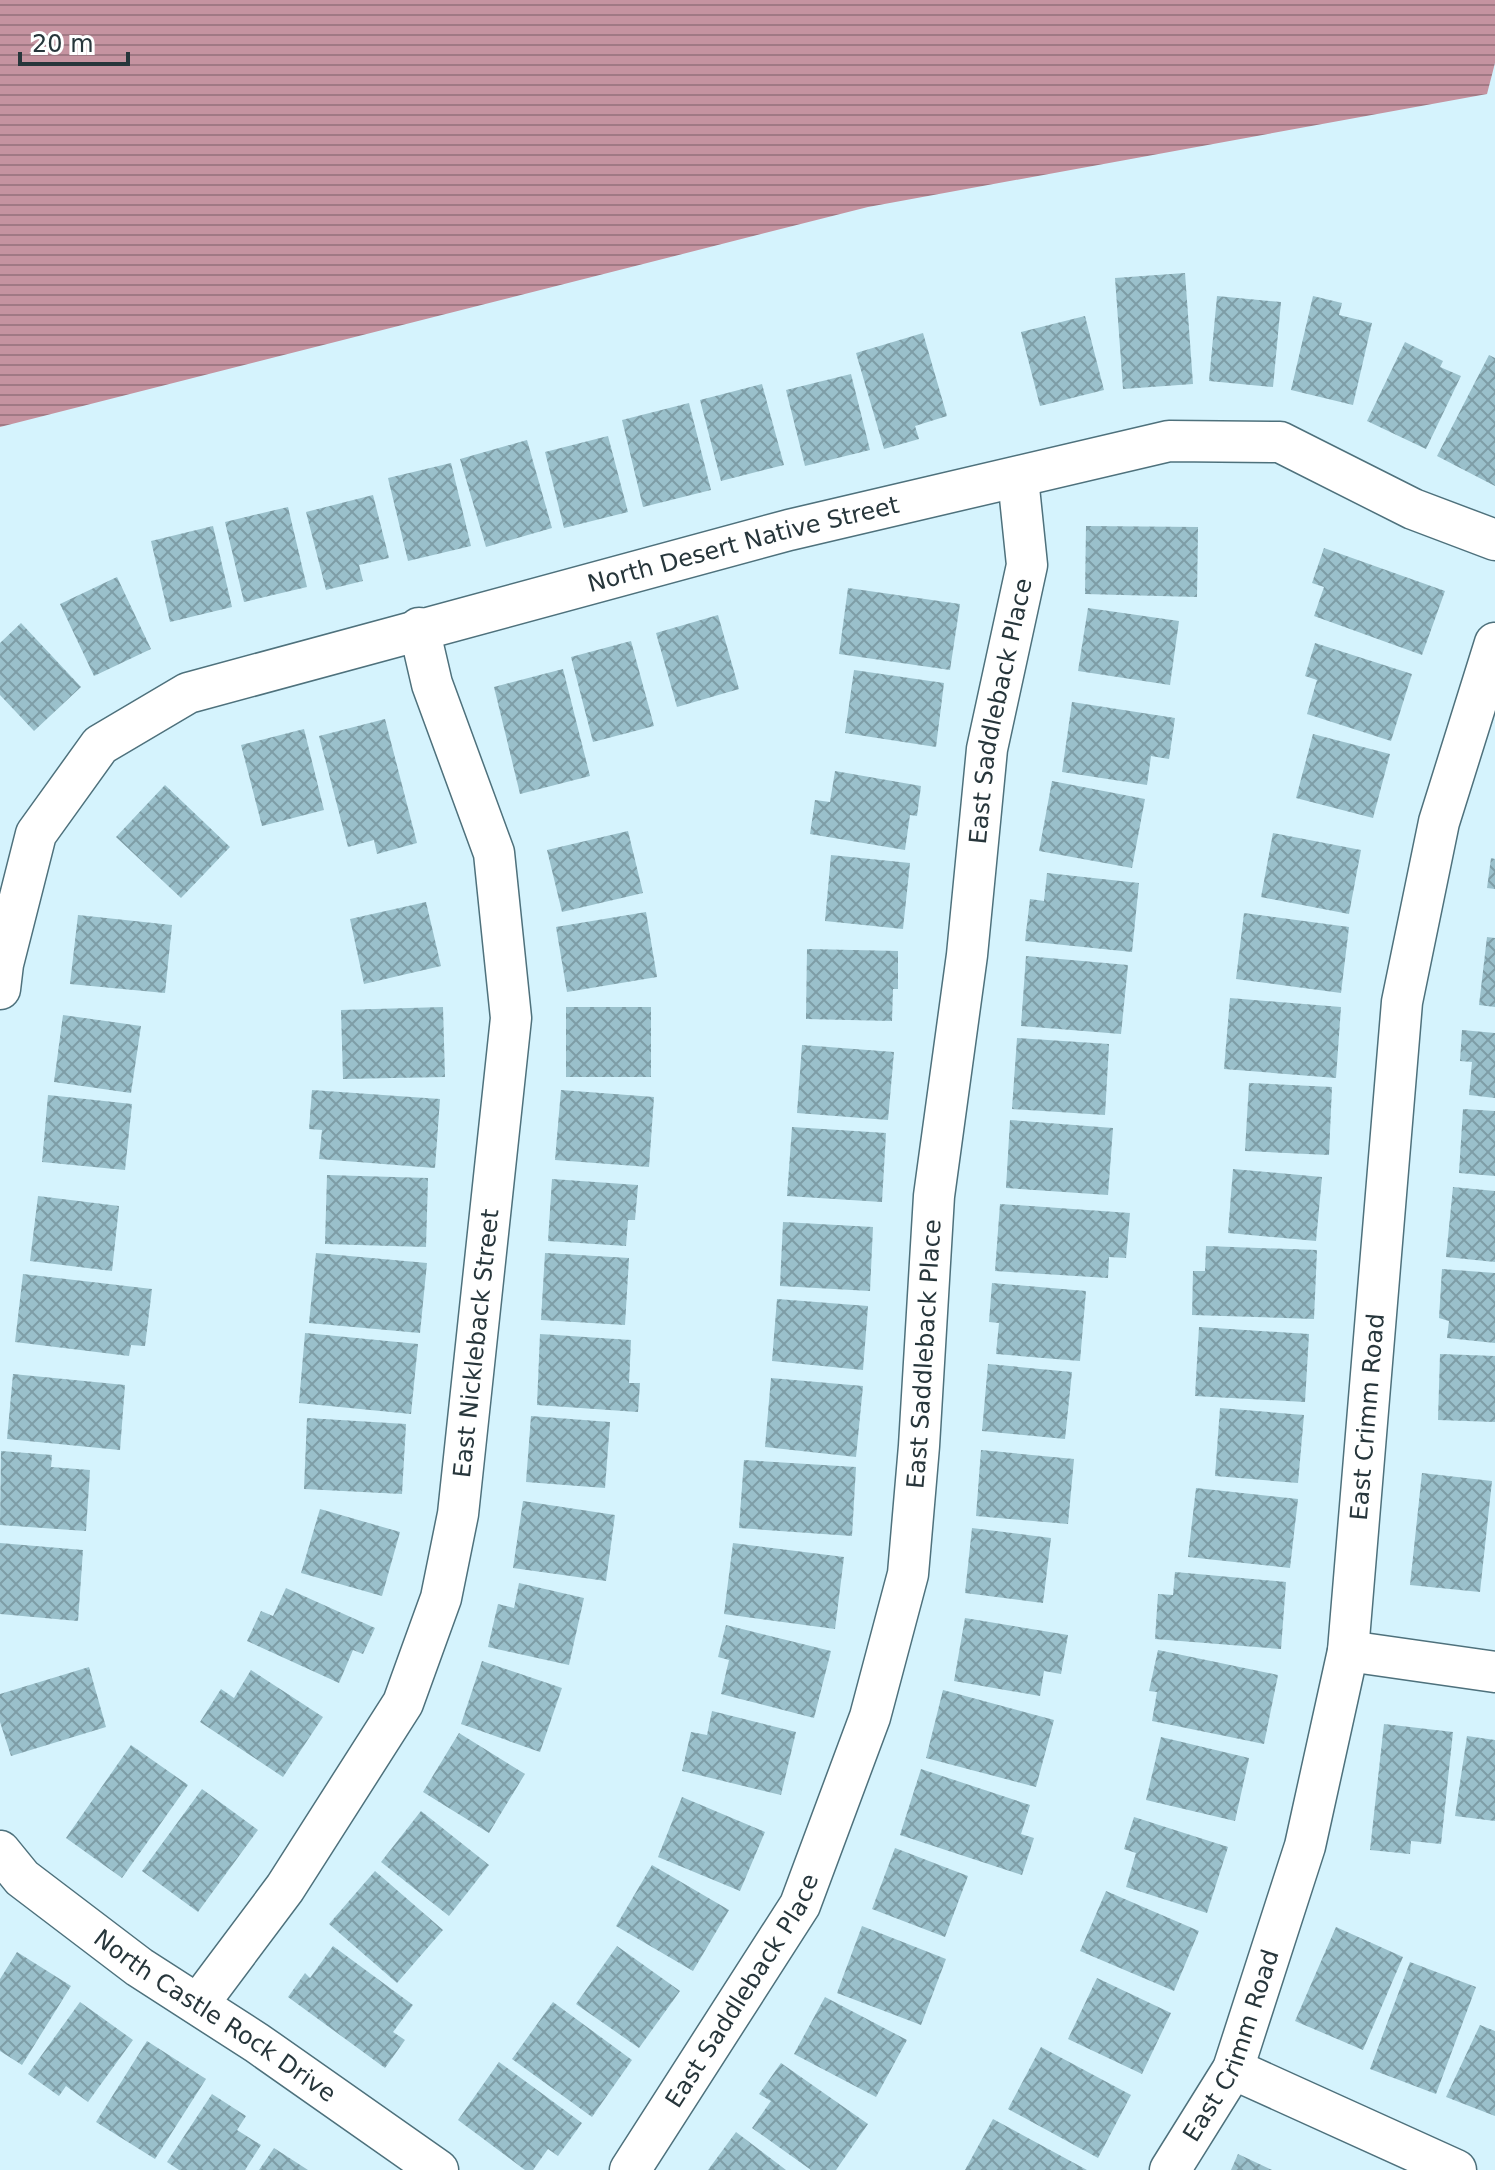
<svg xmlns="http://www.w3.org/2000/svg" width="1495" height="2170" viewBox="0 0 1495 2170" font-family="'DejaVu Sans',sans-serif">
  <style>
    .water { fill: url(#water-rules) }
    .building { fill: url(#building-cross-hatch) }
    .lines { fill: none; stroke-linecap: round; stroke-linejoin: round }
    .street-casing { stroke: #4e717c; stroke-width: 43 }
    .street { stroke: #fff; stroke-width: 40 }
    .labels { text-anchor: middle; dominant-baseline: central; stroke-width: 6; stroke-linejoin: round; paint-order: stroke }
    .street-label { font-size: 24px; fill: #27363b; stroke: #fff }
  </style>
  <defs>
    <pattern id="water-rules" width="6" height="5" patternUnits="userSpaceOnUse" patternTransform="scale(2)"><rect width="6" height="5" fill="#c593a0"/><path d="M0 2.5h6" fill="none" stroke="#a07984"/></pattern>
    <pattern id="building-cross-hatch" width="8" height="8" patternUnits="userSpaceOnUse" patternTransform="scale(2)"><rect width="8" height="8" fill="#9ac0cb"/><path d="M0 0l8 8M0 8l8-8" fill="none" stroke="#7e9da6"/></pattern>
  </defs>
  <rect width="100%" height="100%" fill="#d5f3fd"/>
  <path class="water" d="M0 0H1495V63L1487 94 868 207 0 427Z"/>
  <path class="building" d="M1185 273 1193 384 1123 389 1115 278Z
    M1217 296 1281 302 1273 387 1209 381Z
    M1313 296 1342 303 1339 315 1372 323 1353 405 1291 390Z
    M1085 316 1104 390 1040 406 1021 332Z
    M923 333 947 416 915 426 919 439 884 449 856 353Z
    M1405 342 1443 361 1440 367 1461 376 1426 449 1367 421Z
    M1489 355 1495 358V486L1437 456Z
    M851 374 870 450 805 466 786 390Z
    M762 384 784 465 721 481 700 400Z
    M689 403 711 490 643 507 622 420Z
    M608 436 628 512 564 528 545 452Z
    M527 440 552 528 486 547 460 459Z
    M451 463 471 546 408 561 388 478Z
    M373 495 389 558 359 565 363 581 326 590 306 512Z
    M288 507 307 587 244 602 225 522Z
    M213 526 232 607 170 622 151 541Z
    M1086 526 1198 527 1197 597 1085 594Z
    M1324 548 1445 591 1422 655 1314 616 1324 587 1312 583Z
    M117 577 151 649 94 676 60 604Z
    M848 588 960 604 950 670 839 654Z
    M1088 608 1179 621 1170 685 1078 671Z
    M718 615 739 689 677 707 656 633Z
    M21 623 81 687 34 731 0 695V643Z
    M631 641 654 726 593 742 571 657Z
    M1315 643 1412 674 1391 741 1307 714 1317 680 1305 676Z
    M563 669 590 776 520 794 494 687Z
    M854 670 944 683 936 747 845 733Z
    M1072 702 1175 718 1169 759 1151 756 1147 785 1062 772Z
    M385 719 417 843 377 854 374 840 348 847 319 736Z
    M304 729 324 810 262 826 241 745Z
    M1313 734 1390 754 1373 818 1296 798Z
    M835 771 921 786 917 816 910 815 905 850 810 834 815 800 830 802Z
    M1052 781 1145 799 1132 868 1039 851Z
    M165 785 230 847 181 898 116 837Z
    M628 831 643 893 562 912 547 850Z
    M1273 833 1361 850 1349 914 1261 897Z
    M831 855 910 863 903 929 825 921Z
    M1491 858 1495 859V889L1487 888Z
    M1047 873 1139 883 1132 952 1025 941 1030 899 1044 901Z
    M426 902 441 966 364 984 350 919Z
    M646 912 657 977 567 992 556 927Z
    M1244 913 1349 927 1341 993 1236 979Z
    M78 915 172 925 165 993 70 984Z
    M1487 937 1495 938V1007L1479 1005Z
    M807 949 898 951V989H893L892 1021 806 1019Z
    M1026 956 1128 965 1121 1034 1021 1026Z
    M1230 998 1341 1007 1336 1078 1224 1069Z
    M443 1007 445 1077 343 1079 341 1010Z
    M566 1007H651V1077H566Z
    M63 1015 141 1026 131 1093 54 1082Z
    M1462 1030 1495 1033V1098L1469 1095 1472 1062 1460 1061Z
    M1017 1038 1109 1044 1105 1115 1012 1109Z
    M802 1045 894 1052 888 1120 797 1113Z
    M1249 1083 1332 1087 1329 1155 1245 1151Z
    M312 1090 440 1099 435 1168 319 1159 322 1130 309 1129Z
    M561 1090 654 1097 649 1167 555 1160Z
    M48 1095 132 1104 125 1170 42 1162Z
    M1463 1109 1495 1111V1176L1459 1173Z
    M1010 1120 1113 1128 1108 1195 1006 1188Z
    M792 1127 886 1133 882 1202 787 1196Z
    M1233 1169 1322 1177 1316 1241 1228 1233Z
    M327 1175 428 1178 426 1247 325 1244Z
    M552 1179 638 1185 635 1220H628L626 1246 548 1241Z
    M1453 1187 1495 1191V1262L1446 1257Z
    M38 1196 119 1206 112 1271 30 1261Z
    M1000 1204 1130 1213 1126 1258 1109 1257 1108 1278 995 1271Z
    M783 1222 873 1227 870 1291 780 1286Z
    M1206 1246 1317 1250 1314 1319 1192 1315 1193 1271H1205Z
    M316 1253 427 1263 420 1333 309 1323Z
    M545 1253 629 1258 625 1325 541 1320Z
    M1442 1269 1495 1273V1343L1447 1338 1449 1321 1439 1318Z
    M23 1274 152 1289 145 1346 131 1345 129 1356 15 1342Z
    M992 1283 1086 1291 1080 1361 996 1354 999 1323 989 1322Z
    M777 1299 868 1306 863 1370 772 1361Z
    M1199 1327 1309 1334 1305 1402 1195 1396Z
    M305 1333 418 1344 411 1414 299 1403Z
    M540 1334 631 1340 629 1383H640L638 1412 537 1405Z
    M1440 1354 1495 1356V1422L1438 1420Z
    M988 1364 1072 1372 1065 1439 982 1431Z
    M13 1374 125 1385 120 1450 7 1439Z
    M771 1378 863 1386 856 1457 765 1447Z
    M1220 1408 1304 1415 1298 1483 1215 1476Z
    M531 1416 610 1422 605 1488 526 1482Z
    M307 1418 406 1424 402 1494 304 1489Z
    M981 1450 1074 1459 1068 1524 976 1516Z
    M1 1451 52 1455 51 1467 90 1470 86 1531 0 1525Z
    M744 1460 856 1467 852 1536 739 1528Z
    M1422 1473 1492 1481 1480 1592 1410 1585Z
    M1196 1488 1298 1499 1290 1568 1188 1557Z
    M523 1501 615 1515 606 1581 513 1568Z
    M320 1509 400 1532 382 1596 301 1573Z
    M972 1528 1051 1538 1043 1603 965 1593Z
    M0 1543 83 1550 78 1621 0 1614Z
    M733 1543 844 1557 835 1629 724 1614Z
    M1175 1572 1286 1582 1281 1649 1155 1639 1158 1594 1173 1595Z
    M519 1583 584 1598 569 1665 488 1647 498 1604 514 1608Z
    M286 1588 375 1628 363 1654 353 1650 339 1683 247 1641 261 1611 273 1616Z
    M965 1618 1068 1635 1061 1674 1044 1671 1040 1696 954 1681Z
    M726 1625 831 1651 814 1718 721 1694 729 1660 718 1657Z
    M1158 1650 1278 1675 1264 1744 1152 1721 1157 1692 1149 1691Z
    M482 1661 562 1688 540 1752 461 1724Z
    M89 1667 106 1727 11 1756 0 1722V1694Z
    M251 1670 323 1717 283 1777 200 1722 221 1689 234 1698Z
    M943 1690 1054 1720 1036 1787 926 1758Z
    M712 1711 796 1732 781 1795 682 1771 691 1732 707 1735Z
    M1384 1724 1453 1732 1441 1844 1411 1841 1410 1854 1370 1850Z
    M459 1733 525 1774 489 1833 423 1792Z
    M1467 1736 1495 1740V1821L1455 1816Z
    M1161 1737 1249 1758 1235 1821 1146 1800Z
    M131 1745 188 1785 122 1878 66 1838Z
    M921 1769 1030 1805 1021 1834 1034 1838 1022 1875 900 1835Z
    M202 1789 258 1830 198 1912 142 1871Z
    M682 1797 765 1832 740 1891 658 1857Z
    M421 1811 489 1865 449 1916 381 1862Z
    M1134 1817 1228 1847 1207 1913 1126 1887 1136 1853 1124 1849Z
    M895 1848 968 1876 945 1937 872 1909Z
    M652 1865 729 1910 693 1971 616 1926Z
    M375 1871 443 1930 397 1983 329 1924Z
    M1106 1891 1199 1931 1174 1991 1080 1951Z
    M862 1926 946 1959 921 2025 837 1993Z
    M1336 1927 1403 1957 1363 2050 1295 2021Z
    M333 1946 413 2005 393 2032 405 2040 385 2068 288 1997 305 1973 310 1978Z
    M617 1946 680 1991 639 2048 576 2004Z
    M17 1952 71 1986 22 2065 0 2051V1979Z
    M1410 1962 1476 1987 1436 2094 1370 2069Z
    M1097 1978 1171 2013 1142 2074 1068 2039Z
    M825 1997 907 2040 876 2097 794 2054Z
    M80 2002 133 2040 88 2102 66 2086 59 2096 28 2074Z
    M553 2002 632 2060 592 2117 512 2059Z
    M1480 2025 1495 2031V2116L1446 2097Z
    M147 2041 206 2079 155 2159 96 2122Z
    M1041 2047 1131 2095 1098 2158 1008 2109Z
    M499 2062 582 2123 558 2156 548 2149 533 2170H525L458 2120Z
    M781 2063 868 2124 836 2170H811L752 2128 771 2101 759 2094Z
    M212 2094 246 2116 237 2130 261 2145 245 2170H179L167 2162Z
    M993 2119 1087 2170H965Z
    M736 2132 786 2170H708Z
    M274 2148 308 2170H259Z
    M1238 2154 1272 2170H1231Z"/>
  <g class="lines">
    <defs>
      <g id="street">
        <path id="s1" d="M0 989 3 964 36 834 100 745 188 693 789 530 1169 441 1280 442 1413 509 1495 540"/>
        <path d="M1348 1651 1495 1672"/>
        <path id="s2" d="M0 1851 22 1878 139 1967 257 2043 438 2170"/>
        <path id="s3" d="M199 2003 285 1888 403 1703 441 1598 458 1514 511 1018 494 853 432 684 419 628"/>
        <path d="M1233 2069 1456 2170"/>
        <path id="s4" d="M630 2170 800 1905 870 1717 908 1574 919 1446 934 1196 967 955 987 749 1027 565 1018 478"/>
        <path id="s5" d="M1170 2170 1233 2069 1305 1846 1348 1651 1402 1002 1439 822 1495 643"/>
      </g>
    </defs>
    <use href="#street" class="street-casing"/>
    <use href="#street" class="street"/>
  </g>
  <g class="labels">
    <g class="street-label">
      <text stroke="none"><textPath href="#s1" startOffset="946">North Desert Native Street</textPath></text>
      <text stroke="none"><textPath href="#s4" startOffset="1532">East Saddleback Place</textPath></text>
      <text stroke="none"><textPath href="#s3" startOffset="732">East Nickleback Street</textPath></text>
      <text stroke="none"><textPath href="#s4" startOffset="884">East Saddleback Place</textPath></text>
      <text stroke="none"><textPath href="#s5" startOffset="788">East Crimm Road</textPath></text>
      <text stroke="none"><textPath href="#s4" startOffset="212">East Saddleback Place</textPath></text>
      <text stroke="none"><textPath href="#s2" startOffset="272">North Castle Rock Drive</textPath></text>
      <text stroke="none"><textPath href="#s5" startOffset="140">East Crimm Road</textPath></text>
    </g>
  </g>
  <path d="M20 52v12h108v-12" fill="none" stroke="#27363b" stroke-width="4"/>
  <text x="32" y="52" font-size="24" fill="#27363b" stroke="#ffffff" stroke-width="6" paint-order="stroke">20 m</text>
</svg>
